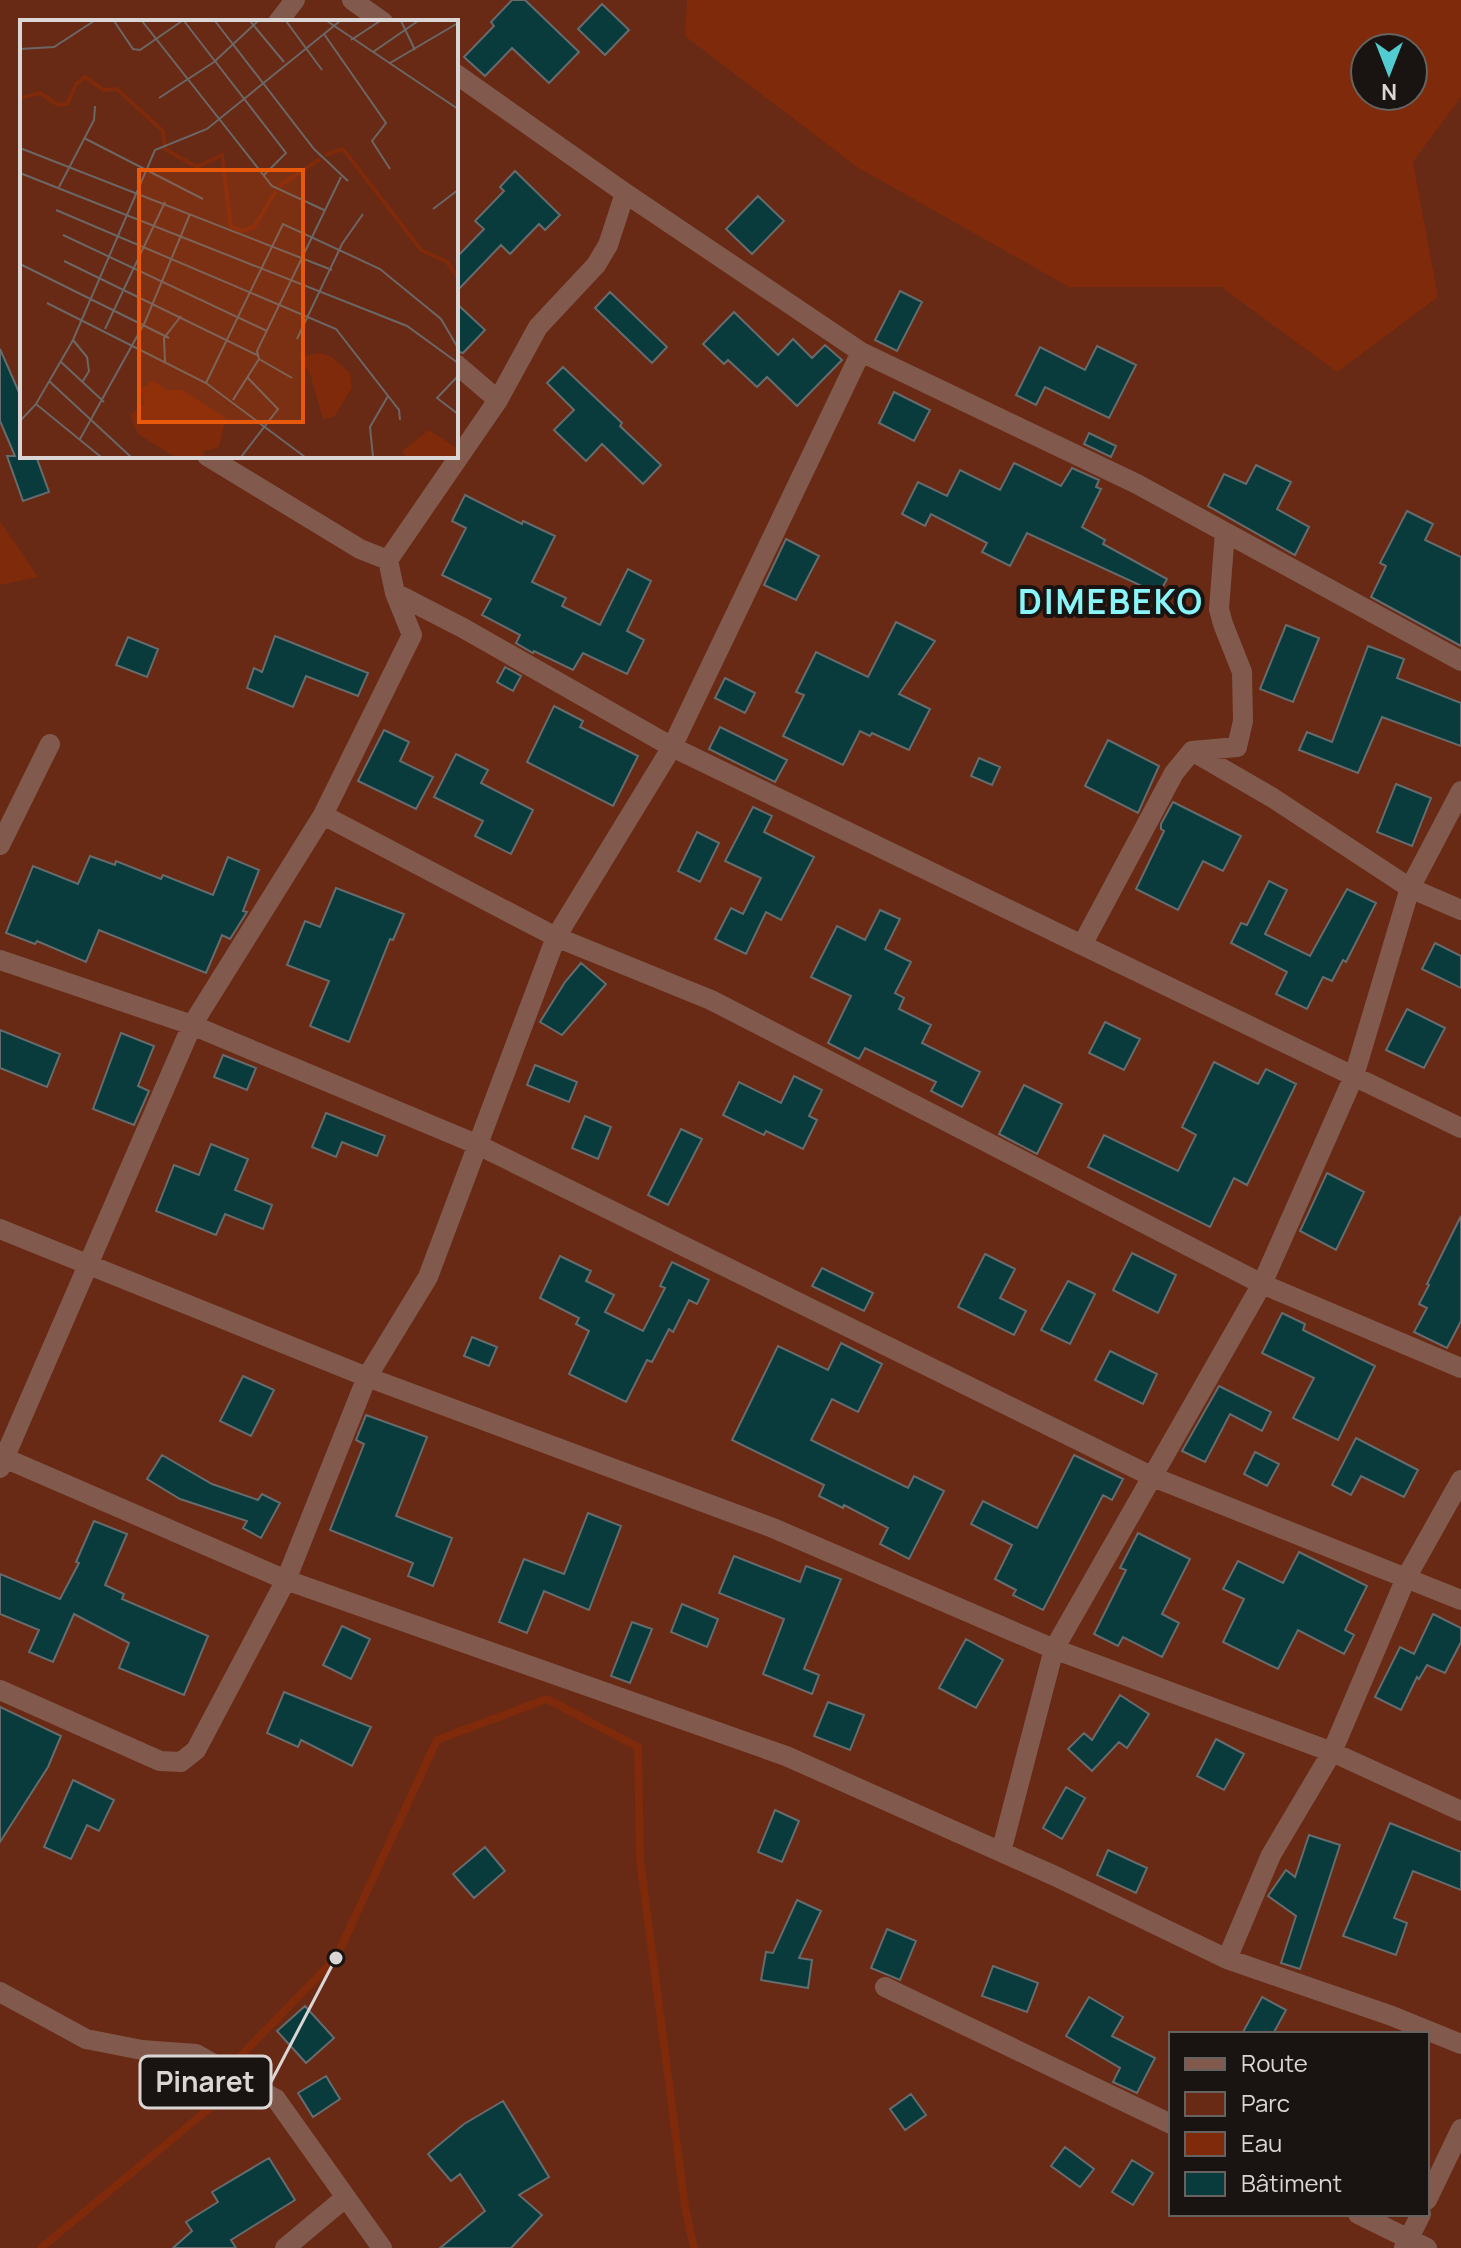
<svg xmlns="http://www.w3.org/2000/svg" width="1461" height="2248" viewBox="0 0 1461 2248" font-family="Manrope,sans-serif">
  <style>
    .green { fill: #682915; fill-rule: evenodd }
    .water { fill: #7f2a0b; fill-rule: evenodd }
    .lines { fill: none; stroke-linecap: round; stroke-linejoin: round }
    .stream { stroke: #7f2a0b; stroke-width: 8 }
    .building { fill: #093b3c; stroke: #666c6d; stroke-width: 2 }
    .minor { stroke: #815a4d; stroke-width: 20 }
    .labels { text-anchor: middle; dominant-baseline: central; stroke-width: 8; stroke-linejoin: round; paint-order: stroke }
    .district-label { font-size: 34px; font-weight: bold; letter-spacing: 2px; fill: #89f5f8; stroke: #191412 }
    .inset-river { fill: none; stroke: #7f2a0b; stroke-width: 4 }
    .inset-road { fill: none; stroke: #6c6765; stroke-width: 2 }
    .view { fill: #e8590c; fill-opacity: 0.15; stroke: #e8590c; stroke-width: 4 }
    .inset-edge { fill: none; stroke: #dad6d5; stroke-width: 4 }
    .leader { fill: none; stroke: #dad6d5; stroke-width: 3 }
    .callout-dot { fill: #dad6d5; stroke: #191412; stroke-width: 3 }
    .callout { fill: #191412; stroke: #dad6d5; stroke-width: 3 }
    .callout-label { font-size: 28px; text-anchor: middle; font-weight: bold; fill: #dad6d5 }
  </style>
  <rect width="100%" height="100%" fill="#221d1b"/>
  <path class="green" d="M0 0H1461V2248H0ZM22 22H456V456H22ZM1365 48H1413V96H1365ZM1171 2034H1427V2214H1171Z"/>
  <path class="water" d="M687 0H1461V97L1413 162 1438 297 1337 372 1221 287H1069L857 167 685 36ZM1365 48H1413V96H1365Z
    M0 521 38 577 0 585Z"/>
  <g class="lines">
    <path class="stream" d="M41 2248 211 2107 226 2071 336 1958 437 1740 547 1699 638 1747 640 1859 685 2207 694 2248"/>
  </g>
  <path class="building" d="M512 0H525L579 52 549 83 512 48 485 76 464 57 494 26 491 22Z
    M602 4 629 30 605 55 578 29Z
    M515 171 560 215 545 230 539 224 510 254 501 245 456 292V258L484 229 475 221 504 191 500 187Z
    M758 196 784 221 752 254 726 229Z
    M900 291 922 302 897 351 875 340Z
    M610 292 667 347 652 363 595 308Z
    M456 303 485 330 463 353 456 351Z
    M734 312 778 355 793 339 812 358 825 345 842 360 797 406 767 377 757 387 728 360 724 364 703 344Z
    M1097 346 1136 365 1109 418 1045 387 1036 405 1016 395 1040 347 1085 370Z
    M0 349 22 399V456H36L49 492 23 501 7 456H15L0 421Z
    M563 367 622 423 620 426 661 465 643 484 602 444 586 461 554 430 574 410 547 383Z
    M894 392 930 410 914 441 879 423Z
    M1089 433 1116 446 1111 457 1084 444Z
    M1014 463 1061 486 1072 468 1099 480 1096 487 1101 489 1082 527 1105 540 1103 544 1167 579 1159 594 1027 533 1010 566 982 552 987 543 931 514 925 526 902 514 918 482 947 496 960 470 1000 490Z
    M1256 465 1291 482 1277 509 1309 527 1295 555 1208 506 1224 474 1246 484Z
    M465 495 522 524 523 521 555 536 532 582 566 598 562 606 600 625 628 569 651 581 627 631 644 640 627 674 583 653 573 670 534 651 533 653 516 643 520 635 482 615 491 599 442 575 466 528 452 521Z
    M1407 511 1433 524 1425 540 1461 557V646L1371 597 1386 566 1380 563Z
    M786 539 819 556 796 600 764 585Z
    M896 622 935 641 899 694 930 709 909 750 872 733 870 736 860 731 843 765 783 736 804 695 796 692 816 652 868 677Z
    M1286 625 1319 638 1293 702 1260 689Z
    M275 636 368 673 358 696 306 676 293 707 247 688 254 668 262 672Z
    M128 637 158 649 147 677 116 665Z
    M1368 646 1404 659 1397 678 1461 703V746L1382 717 1358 773 1299 750 1307 732 1332 742Z
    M505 667 521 676 513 691 497 682Z
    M725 678 755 693 745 713 715 698Z
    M554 706 583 721 580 727 638 756 613 806 527 762Z
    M720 727 787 760 775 782 709 749Z
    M384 730 409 742 400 761 433 777 416 809 358 781Z
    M1108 740 1159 766 1138 813 1085 786Z
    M456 754 488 770 481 783 533 810 511 854 475 836 483 821 434 797Z
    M979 758 1000 767 992 785 971 776Z
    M1396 784 1431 798 1412 846 1377 832Z
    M1173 802 1241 836 1223 871 1203 861 1178 910 1136 889 1164 831 1161 829V824Z
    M753 807 772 816 764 832 814 857 781 920 766 912 746 954 715 939 731 908 743 914 761 878 725 861Z
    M697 832 719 843 700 882 678 871Z
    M90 856 115 865 116 861 161 879 163 875 213 895 228 857 259 870 243 911 247 912 230 939 222 935 206 973 99 930 86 962 37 941 35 944 6 933 33 866 78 884Z
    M1269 881 1287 890 1265 934 1310 956 1347 889 1376 903 1346 962 1343 960 1332 981 1323 977 1307 1009 1276 994 1287 972 1231 943 1241 923 1247 925Z
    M336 888 404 914 393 940 390 939 349 1042 310 1026 329 981 287 965 305 921 320 927Z
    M880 910 900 919 885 949 911 962 895 993 904 998 899 1009 931 1025 922 1043 980 1072 962 1107 931 1091 936 1082 865 1048 859 1059 828 1043 851 996 811 977 837 926 865 940Z
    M1435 943 1461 956V988L1422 969Z
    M581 963 606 984 562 1035 540 1022 565 982Z
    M1407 1009 1445 1028 1424 1068 1386 1050Z
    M1105 1022 1140 1039 1124 1070 1089 1053Z
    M0 1030 60 1054 47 1087 0 1068Z
    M121 1033 154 1046 138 1086 149 1091 134 1125 93 1109Z
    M223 1055 256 1068 247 1090 214 1077Z
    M1214 1062 1258 1084 1266 1069 1296 1084 1247 1185 1234 1178 1210 1227 1088 1167 1104 1135 1178 1171 1196 1135 1182 1127Z
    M535 1065 577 1082 569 1102 527 1085Z
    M794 1076 822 1090 809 1116 817 1120 803 1149 766 1131 764 1135 723 1115 739 1082 781 1103Z
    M1024 1085 1062 1104 1037 1154 999 1134Z
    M326 1113 385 1136 377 1156 342 1142 336 1157 312 1147Z
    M585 1116 611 1127 598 1159 572 1148Z
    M681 1129 702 1139 668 1205 648 1195Z
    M211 1144 248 1159 235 1190 272 1205 263 1229 225 1214 216 1235 156 1211 174 1165 199 1175Z
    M1327 1173 1364 1192 1336 1250 1300 1231Z
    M1461 1216V1321L1447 1348 1414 1332 1427 1308 1419 1304 1429 1285 1427 1284Z
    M1132 1253 1176 1275 1158 1313 1113 1290Z
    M985 1254 1015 1269 1000 1298 1026 1311 1014 1335 958 1307Z
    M560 1256 591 1271 586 1281 614 1295 605 1312 643 1331 665 1288 660 1286 672 1262 709 1280 697 1304 689 1300 673 1332 669 1329 652 1362 647 1360 626 1402 569 1374 589 1331 576 1324 579 1318 540 1298Z
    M822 1268 873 1293 864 1311 812 1286Z
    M1068 1281 1095 1294 1070 1344 1041 1330Z
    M1282 1313 1305 1324 1303 1330 1375 1366 1338 1440 1293 1418 1314 1378 1262 1353Z
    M472 1337 497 1347 489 1366 464 1356Z
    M841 1343 882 1364 858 1412 832 1399 811 1440 908 1488 914 1476 944 1491 909 1559 880 1544 888 1528 844 1505 843 1508 819 1496 824 1485 732 1440 778 1346 828 1370Z
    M1110 1351 1157 1374 1143 1404 1095 1380Z
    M243 1376 274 1390 251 1436 220 1421Z
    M1219 1386 1271 1412 1262 1431 1230 1414 1205 1462 1182 1451Z
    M366 1415 427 1437 396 1516 452 1538 433 1586 408 1576 413 1563 330 1530 364 1444 356 1440Z
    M1356 1438 1418 1470 1404 1497 1361 1476 1351 1495 1332 1485Z
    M1255 1452 1279 1464 1267 1486 1244 1474Z
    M162 1455 212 1484 258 1500 262 1494 280 1503 261 1538 243 1528 247 1521 180 1499 147 1479Z
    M1074 1455 1123 1479 1112 1500 1103 1495 1043 1610 1013 1595 1016 1590 995 1579 1012 1545 971 1524 983 1501 1037 1528Z
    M588 1513 621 1526 589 1610 544 1591 527 1633 499 1622 524 1559 564 1574Z
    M94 1521 127 1534 105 1585 124 1594 122 1599 208 1636 184 1695 119 1668 129 1643 74 1614 53 1662 29 1652 39 1630 0 1614V1574L60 1599 79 1563 76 1562Z
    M1138 1533 1190 1559 1162 1614 1179 1623 1162 1657 1123 1637 1118 1646 1094 1634 1126 1570 1120 1568Z
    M1299 1552 1367 1586 1345 1630 1354 1635 1344 1654 1298 1630 1278 1669 1223 1642 1244 1599 1223 1589 1238 1561 1283 1583Z
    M734 1556 800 1582 806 1566 841 1579 804 1669 819 1675 812 1694 763 1674 784 1619 719 1593Z
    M682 1604 718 1619 707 1647 671 1632Z
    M1433 1614 1461 1628V1642L1445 1673 1427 1665 1419 1679 1417 1677 1401 1710 1375 1697 1400 1647 1414 1654Z
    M632 1622 652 1629 630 1683 611 1676Z
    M342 1626 370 1639 351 1679 323 1665Z
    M966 1639 1003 1660 976 1708 939 1688Z
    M284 1692 371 1727 352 1766 301 1740 298 1747 267 1733Z
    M1120 1695 1149 1714 1127 1748 1119 1742 1092 1771 1068 1749 1084 1733 1092 1740Z
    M828 1702 864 1715 850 1750 814 1736Z
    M0 1707 61 1736 48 1767 0 1842Z
    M1216 1739 1244 1754 1224 1790 1197 1776Z
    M73 1780 114 1800 99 1831 87 1825 71 1859 44 1847Z
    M1066 1787 1085 1798 1062 1839 1043 1828Z
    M775 1810 799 1821 782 1862 758 1852Z
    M1390 1823 1461 1852V1890L1413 1871 1394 1918 1407 1923 1396 1955 1343 1936Z
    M1309 1835 1340 1845 1300 1969 1281 1963 1296 1916 1268 1896 1286 1870 1295 1877Z
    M485 1847 505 1871 474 1898 453 1874Z
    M1108 1850 1147 1868 1136 1893 1097 1875Z
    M797 1900 821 1911 799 1958 812 1960 808 1988 761 1980 766 1952 773 1953Z
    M887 1929 916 1941 900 1980 871 1968Z
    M993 1966 1038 1983 1027 2012 982 1996Z
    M1089 1997 1123 2017 1112 2036 1155 2058 1137 2093 1113 2082 1120 2068 1066 2036Z
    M1262 1997 1286 2010 1273 2034H1242Z
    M305 2006 334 2038 306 2063 277 2031Z
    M326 2076 340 2099 313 2117 298 2093Z
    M911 2094 926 2115 905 2130 890 2109Z
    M503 2101 549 2177 519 2195 542 2215 511 2248H440L485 2211 460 2174 451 2181 428 2154 464 2124Z
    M1065 2147 1094 2169 1080 2187 1051 2166Z
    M269 2158 295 2200 231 2240 236 2248H173L192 2231 186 2222 218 2202 212 2192Z
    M1132 2160 1153 2173 1133 2205 1112 2192Z"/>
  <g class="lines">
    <path class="minor" d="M352 0 383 22
      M278 22 295 0
      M456 74 625 193 861 352 1137 484 1461 661
      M456 364 498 400
      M207 456 360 549 388 560
      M395 593 463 628 672 747 1461 1128
      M1192 751 1273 798 1410 888 1461 910
      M323 815 556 937 711 1000 1262 1284 1461 1368
      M0 845 50 744
      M1082 945 1174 773 1192 751 1237 747 1243 721 1242 672 1223 624 1219 609 1225 532
      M0 960 192 1025 476 1144 1153 1477 1461 1600
      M0 1229 367 1377 773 1528 1054 1649 1332 1752 1461 1811
      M0 1456 286 1580 786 1756 1055 1876 1227 1959 1392 2016 1461 2044
      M0 1468 192 1025 323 815 412 635 395 593 388 560 498 400 538 327 596 265 608 245 625 193
      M0 1690 160 1761 181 1762 196 1750 286 1580 367 1377 428 1277 556 937 672 747 861 352
      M1001 1852 1054 1649 1262 1284 1354 1076 1410 888 1461 791
      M1227 1959 1271 1855 1332 1752 1406 1578 1461 1480
      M885 1987 1171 2124
      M0 1992 86 2039 142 2050 196 2054 276 2099 382 2248
      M1427 2200 1461 2129
      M1358 2214 1427 2248
      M285 2248 345 2198
      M1404 2248 1421 2214"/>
  </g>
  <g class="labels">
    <g class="district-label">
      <text x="1111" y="601">DIMEBEKO</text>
    </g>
  </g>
  <g transform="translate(20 20)">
    <rect width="438" height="438" fill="#221d1b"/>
    <path d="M0 1H438V437H0Z" fill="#682915"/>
    <path d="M299 333 311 336 330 353 332 368 315 396 303 399 290 354 279 337ZM133 360 146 370H163L206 398 199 427 183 431 185 437H155L118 414 110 395 124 384 121 369ZM409 410 438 429V437H385L382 431Z" fill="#7f2a0b"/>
    <path class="inset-river" d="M0 78 20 73 38 85 47 84 56 64 65 57 84 70 97 69 143 111 145 129 177 147 202 135 211 206 221 211 234 207 256 171M305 135 322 129 327 134 401 230 427 242 438 258M259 166 300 139"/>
    <path class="inset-road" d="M94 1 113 29 120 30 162 1M122 1 252 166 304 190M164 1 266 133 244 155M195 1 294 129 328 161M230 1 264 42M266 1 302 50M307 1 438 89M381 1 395 30M304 14 366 103 352 121 370 149M331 20 360 1M0 29 34 27 74 1M353 32 398 1M370 43 438 3M139 78 194 42 238 1M64 118 183 179M0 128 312 250M0 153 387 306 438 343M39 167 74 100 75 86M413 189 438 170M36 190 316 309 379 390 380 400M43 215 247 311M44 241 237 335M0 244 149 318M27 283 186 363 285 437M85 309 145 182M277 319 322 224 343 194M53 320 67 337 69 351 63 361M239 339 272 358M40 341 84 382M145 342 144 318 161 296M438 356 417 378 438 394M29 361 111 437M186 363 263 204 360 249 421 299 438 328M213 380 239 339 237 331 321 157M16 384 53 320 135 130 187 109 320 1M0 401 16 384 81 437M60 419 125 302 170 194M221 437 258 389 227 357M353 437 350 407 368 376"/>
    <path class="view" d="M119 150H283V402H119Z"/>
    <rect width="438" height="438" class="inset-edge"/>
  </g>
  <path class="leader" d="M336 1958L271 2082"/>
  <circle class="callout-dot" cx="336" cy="1958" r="8"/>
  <rect class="callout" x="140" y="2056" width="131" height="52" rx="8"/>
  <g class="callout-label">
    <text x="205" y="2092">Pinaret</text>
  </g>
  <rect x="1169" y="2032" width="260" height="184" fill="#191412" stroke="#666260" stroke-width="2"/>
  <rect x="1185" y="2058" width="40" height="12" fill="#815a4d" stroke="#666260" stroke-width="2"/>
  <text x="1241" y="2072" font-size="24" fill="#dad6d5">Route</text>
  <rect x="1185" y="2092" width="40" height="24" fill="#682915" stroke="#666260" stroke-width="2"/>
  <text x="1241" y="2112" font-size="24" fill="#dad6d5">Parc</text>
  <rect x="1185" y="2132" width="40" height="24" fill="#7f2a0b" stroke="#666260" stroke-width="2"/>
  <text x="1241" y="2152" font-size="24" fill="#dad6d5">Eau</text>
  <rect x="1185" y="2172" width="40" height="24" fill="#093b3c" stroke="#666260" stroke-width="2"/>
  <text x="1241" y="2192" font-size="24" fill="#dad6d5">Bâtiment</text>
  <g transform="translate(1389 72) rotate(180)"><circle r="38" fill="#191412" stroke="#666260" stroke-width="2"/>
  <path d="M0-6L14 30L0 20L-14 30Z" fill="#52ccd0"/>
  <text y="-12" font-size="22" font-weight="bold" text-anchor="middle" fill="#dad6d5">N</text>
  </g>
</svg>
